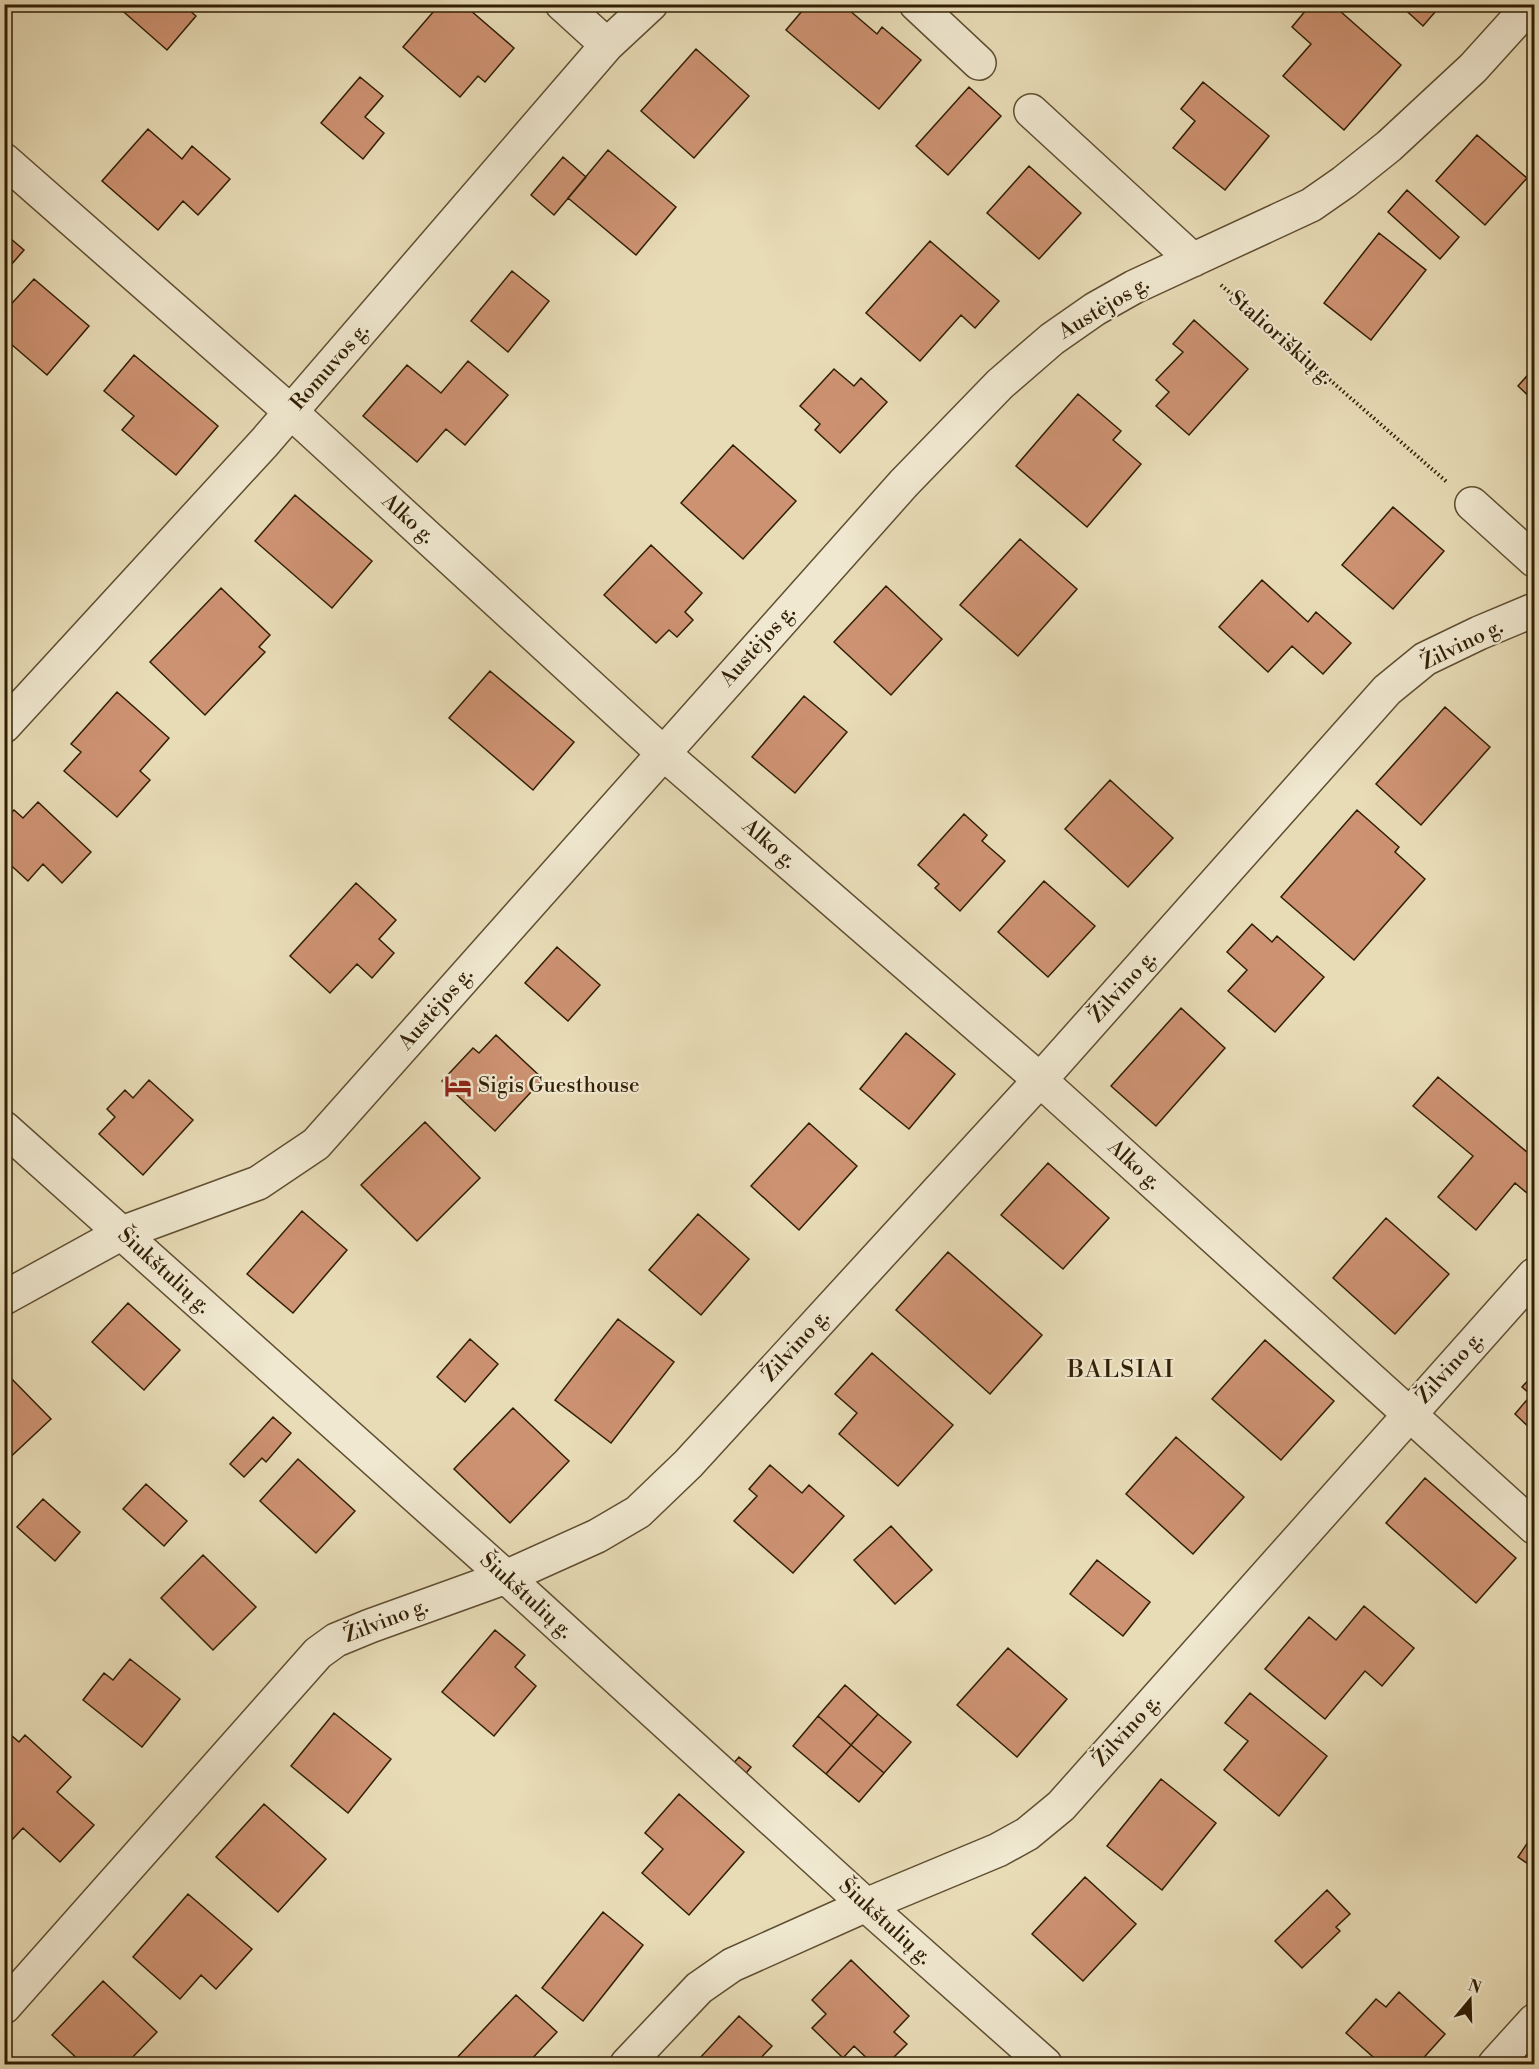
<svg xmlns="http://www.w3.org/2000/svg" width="1539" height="2069" viewBox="0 0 1539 2069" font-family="'Libre Bodoni',serif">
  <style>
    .building { fill: #cd9272; stroke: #311f04; stroke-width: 1.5 }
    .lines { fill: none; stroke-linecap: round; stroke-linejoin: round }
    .minor-casing { stroke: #5f4e31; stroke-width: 36 }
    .path { stroke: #311f04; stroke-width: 4; stroke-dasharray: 1.5 3; stroke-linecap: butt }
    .minor { stroke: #f0e8d0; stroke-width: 33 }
    .labels { text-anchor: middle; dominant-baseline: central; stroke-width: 4.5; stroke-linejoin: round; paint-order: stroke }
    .street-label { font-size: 21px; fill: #311f04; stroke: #f0e8d0 }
    .poi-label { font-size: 21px; fill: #311f04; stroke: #f0e8d0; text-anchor: start }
    .quarter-label { font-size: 24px; letter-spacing: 1.5px; fill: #311f04; stroke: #f0e8d0 }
  </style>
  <rect width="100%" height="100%" fill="#e8dcb7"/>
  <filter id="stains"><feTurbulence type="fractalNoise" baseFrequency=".00333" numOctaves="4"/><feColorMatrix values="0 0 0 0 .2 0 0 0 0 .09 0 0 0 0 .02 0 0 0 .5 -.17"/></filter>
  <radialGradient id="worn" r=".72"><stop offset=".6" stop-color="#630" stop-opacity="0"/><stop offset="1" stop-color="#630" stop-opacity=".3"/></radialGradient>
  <path class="building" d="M119 4H182L196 16 167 50 117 6Z
    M440 4H463L514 48 485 82 478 76 460 97 403 47Z
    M808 4H842L877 34 882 27 921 60 879 109 786 30Z
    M1311 4H1332L1401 65 1344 130 1283 76 1311 44 1292 27Z
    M1399 4H1442L1423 26Z
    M696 49 749 96 694 158 641 111Z
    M360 77 383 96 365 117 384 133 363 159 321 123Z
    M1203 82 1269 136 1225 190 1173 148 1195 121 1181 109Z
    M969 87 1001 116 948 175 916 146Z
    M148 129 182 159 192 146 230 179 198 215 183 201 158 230 102 181Z
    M1477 135 1527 178 1485 225 1436 181Z
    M608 150 676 207 636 255 568 198Z
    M563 157 586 177 554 215 531 195Z
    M1029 166 1081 213 1039 259 987 213Z
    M1407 190 1459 237 1440 259 1388 212Z
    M4 233 24 250 4 273Z
    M1379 233 1426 270 1371 340 1324 303Z
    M930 241 999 301 975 328 961 315 920 361 866 313Z
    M512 271 549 301 508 352 471 321Z
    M34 279 89 326 47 375 4 338V312Z
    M1194 320 1248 369 1189 435 1156 406 1169 392 1156 380 1183 352 1173 344Z
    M134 355 218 426 176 475 122 430 134 416 104 391Z
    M468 361 508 395 465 445 446 429 417 462 363 416 407 365 441 393Z
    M1534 368V401L1518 386Z
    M834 369 854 386 861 378 887 402 840 453 815 430 820 424 800 406Z
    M1078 394 1121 431 1113 440 1141 464 1087 527 1016 466Z
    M733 445 796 501 743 559 681 503Z
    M295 495 372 561 332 608 255 541Z
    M1393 507 1444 551 1393 609 1342 565Z
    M1020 539 1077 589 1018 656 960 605Z
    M651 545 702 593 685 612 693 620 677 637 669 630 656 643 604 595Z
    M1262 580 1308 622 1316 612 1351 643 1323 674 1292 646 1268 672 1219 627Z
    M886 586 942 639 891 695 834 642Z
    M221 588 270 635 259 647 265 652 205 715 150 662Z
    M490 671 574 742 533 790 449 718Z
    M117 692 169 738 140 771 150 780 117 817 64 771 81 752 71 744Z
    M804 696 847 732 795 793 752 757Z
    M1445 707 1490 747 1421 825 1376 784Z
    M1110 780 1173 838 1128 887 1065 829Z
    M38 802 91 852 62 883 43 864 28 881 4 859V820L14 810 23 818Z
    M1357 810 1399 847 1395 852 1425 879 1354 960 1281 897Z
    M964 814 987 835 982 841 1005 861 960 911 935 888 939 884 918 865Z
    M1044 881 1095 926 1048 977 998 932Z
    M356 883 396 920 379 939 394 953 372 978 357 964 330 993 290 956Z
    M1252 924 1272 942 1277 936 1324 977 1275 1032 1228 991 1247 970 1227 952Z
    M557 947 600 985 568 1021 525 983Z
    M1181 1008 1225 1048 1156 1126 1111 1086Z
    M906 1033 955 1074 909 1129 860 1089Z
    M496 1035 543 1079 495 1131 442 1081 473 1048 479 1053Z
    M1438 1077 1534 1158V1184L1527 1193 1515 1183 1476 1230 1438 1197 1473 1156 1413 1106Z
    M149 1080 193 1120 143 1175 99 1134 115 1117 107 1109 125 1090 133 1098Z
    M425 1122 480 1178 417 1241 361 1185Z
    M809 1123 857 1166 799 1230 751 1186Z
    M1048 1163 1109 1218 1063 1269 1001 1215Z
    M302 1211 347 1250 293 1313 247 1274Z
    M698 1214 749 1259 701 1315 649 1270Z
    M1386 1218 1449 1274 1395 1334 1333 1278Z
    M948 1252 1042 1335 990 1394 896 1310Z
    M128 1303 180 1350 144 1390 92 1342Z
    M618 1319 674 1362 611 1443 555 1400Z
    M470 1339 498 1364 465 1402 437 1377Z
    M1265 1340 1334 1401 1281 1460 1212 1399Z
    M872 1353 953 1425 898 1486 839 1434 857 1413 835 1394Z
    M4 1371 51 1419 4 1463Z
    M1534 1374V1432L1515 1414 1531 1395 1522 1387Z
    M513 1408 569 1461 510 1523 454 1469Z
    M273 1417 291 1433 266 1462 262 1458 244 1477 230 1464Z
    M1176 1437 1244 1497 1193 1554 1126 1494Z
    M298 1459 355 1511 316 1553 260 1501Z
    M770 1465 802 1493 809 1485 844 1516 793 1573 734 1521 757 1496 749 1489Z
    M1425 1478 1516 1558 1476 1603 1386 1523Z
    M146 1484 187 1521 164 1546 123 1509Z
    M43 1499 80 1532 55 1561 17 1527Z
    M891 1526 932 1570 895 1604 854 1560Z
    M203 1555 256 1607 213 1650 161 1598Z
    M1097 1560 1150 1602 1123 1636 1070 1594Z
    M1364 1606 1414 1648 1382 1686 1365 1671 1325 1719 1265 1669 1309 1617 1336 1640Z
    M495 1630 525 1655 515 1667 536 1686 494 1736 442 1692Z
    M1008 1648 1067 1699 1017 1757 957 1705Z
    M130 1659 180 1699 142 1747 83 1700 104 1673 113 1680Z
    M845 1685 878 1714 851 1745 818 1716Z
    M1250 1693 1327 1756 1279 1816 1224 1770 1248 1741 1225 1723Z
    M334 1713 391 1759 348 1813 291 1766Z
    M878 1714 911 1742 884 1773 851 1745Z
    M818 1716 851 1745 826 1774 793 1746Z
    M4 1729 19 1742 25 1735 71 1777 57 1792 94 1825 60 1862 23 1828 9 1843 4 1839Z
    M851 1745 884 1773 859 1802 826 1774Z
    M739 1757 751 1767 744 1776 732 1765Z
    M1161 1779 1216 1823 1162 1890 1107 1846Z
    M679 1794 744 1852 689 1915 642 1873 663 1849 645 1833Z
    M264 1804 326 1859 278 1912 216 1857Z
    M1534 1833V1868L1518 1857Z
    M1085 1877 1136 1924 1083 1981 1032 1934Z
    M1327 1890 1350 1914 1336 1927 1340 1931 1302 1968 1275 1941Z
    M188 1894 252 1949 216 1989 201 1975 180 1999 133 1957Z
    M603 1912 643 1945 583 2021 542 1988Z
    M851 1960 909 2016 894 2032 907 2044 887 2064H873L854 2046 843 2058 812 2028 826 2014 812 2000Z
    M103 1981 157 2032 126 2064H83L52 2035Z
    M1399 1992 1445 2034 1418 2064H1381L1346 2033 1376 1999 1386 2007Z
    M516 1995 557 2032 527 2064H454L452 2063Z
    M739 2016 772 2046 755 2064H704L698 2060Z"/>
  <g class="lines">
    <defs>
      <path id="minor" d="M562 4 607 45
        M916 4 979 63
        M1031 111 1193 260
        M4 160 291 412 663 753 1040 1080 1534 1527
        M1472 504 1534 560
        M4 726 264 443 607 45 651 4
        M4 1128 506 1577 866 1905 1045 2064
        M4 1298 122 1233 258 1183 316 1144 904 483 1000 384 1052 339 1095 309 1134 287 1311 205 1344 182 1389 146 1473 68 1531 4
        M4 2007 318 1653 336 1640 370 1626 506 1577 597 1536 638 1512 688 1464 1040 1080 1387 690 1425 659 1479 633 1534 610
        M627 2064 699 1988 732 1965 866 1905 998 1850 1027 1834 1061 1806 1534 1275
        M1495 2064 1534 2021"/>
    </defs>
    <use href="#minor" class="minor-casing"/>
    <path class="path" d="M1221 285 1448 483"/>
    <use href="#minor" class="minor"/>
  </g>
  <defs>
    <symbol id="hotel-bare" viewBox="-9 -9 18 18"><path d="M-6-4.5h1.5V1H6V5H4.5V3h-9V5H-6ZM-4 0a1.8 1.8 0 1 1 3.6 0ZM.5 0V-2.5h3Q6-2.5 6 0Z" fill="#8f2418" stroke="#f0e8d0" stroke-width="2.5" paint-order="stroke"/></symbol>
  </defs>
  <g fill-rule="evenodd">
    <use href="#hotel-bare" x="439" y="1067" width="38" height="38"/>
  </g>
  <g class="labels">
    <g class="street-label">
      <text transform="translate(1104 308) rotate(-31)">Austėjos g.</text>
      <text transform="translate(1281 338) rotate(41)">Stalioriškių g.</text>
      <text transform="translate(330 367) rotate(-49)">Romuvos g.</text>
      <text transform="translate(408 519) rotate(42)">Alko g.</text>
      <text transform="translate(1462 645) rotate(-26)">Žilvino g.</text>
      <text transform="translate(758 646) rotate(-48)">Austėjos g.</text>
      <text transform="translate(769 844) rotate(41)">Alko g.</text>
      <text transform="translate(1123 987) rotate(-48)">Žilvino g.</text>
      <text transform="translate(436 1009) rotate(-49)">Austėjos g.</text>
      <text transform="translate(1134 1165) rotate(42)">Alko g.</text>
      <text transform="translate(164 1271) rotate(42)">Šiukštulių g.</text>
      <text transform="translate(796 1346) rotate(-48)">Žilvino g.</text>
      <text transform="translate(1450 1368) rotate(-48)">Žilvino g.</text>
      <text transform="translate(526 1596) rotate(42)">Šiukštulių g.</text>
      <text transform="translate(386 1621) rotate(-21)">Žilvino g.</text>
      <text transform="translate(1127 1731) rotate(-48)">Žilvino g.</text>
      <text transform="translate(885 1922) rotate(42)">Šiukštulių g.</text>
    </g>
    <g class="poi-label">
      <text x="478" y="1086">Sigis Guesthouse</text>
    </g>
    <g class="quarter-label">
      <text x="1121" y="1370">BALSIAI</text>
    </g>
  </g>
  <rect width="1539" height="2069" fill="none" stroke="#e8dcb7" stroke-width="24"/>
  <rect x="6" y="6" width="1527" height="2057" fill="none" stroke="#311f04" stroke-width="3"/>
  <rect x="12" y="12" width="1515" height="2045" fill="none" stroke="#311f04" stroke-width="1.5"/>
  <g transform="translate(1470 2000) rotate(19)" stroke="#f0e8d0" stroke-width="4.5" paint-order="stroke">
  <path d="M0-4.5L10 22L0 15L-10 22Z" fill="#311f04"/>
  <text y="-9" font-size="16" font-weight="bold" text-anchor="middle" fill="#311f04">N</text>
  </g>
  <rect width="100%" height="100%" filter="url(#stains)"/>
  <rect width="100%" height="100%" fill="url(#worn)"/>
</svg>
